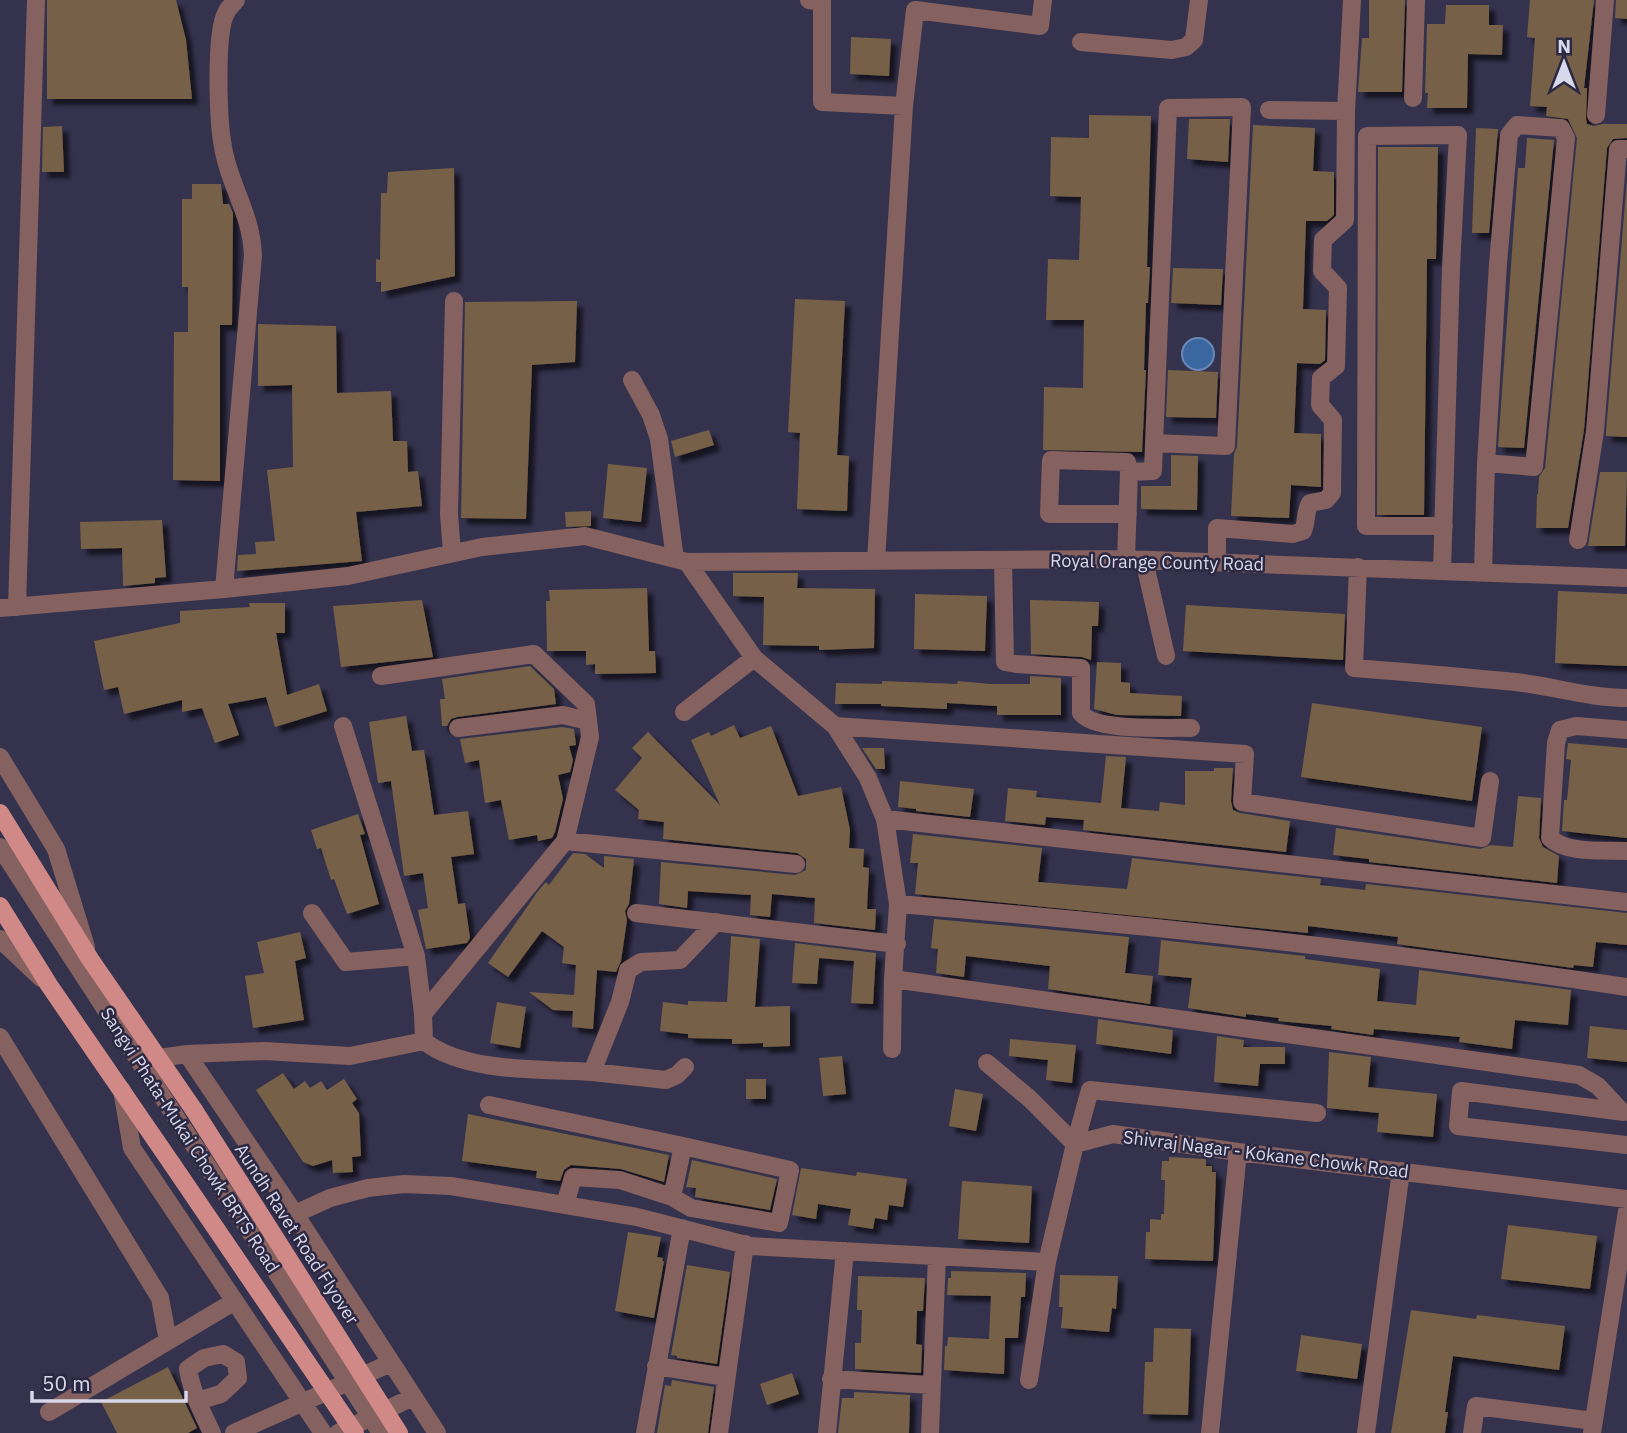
<svg xmlns="http://www.w3.org/2000/svg" width="1627" height="1433" viewBox="0 0 1627 1433" font-family="'IBM Plex Sans',sans-serif">
  <style>
    .water { fill: #3a67a0; stroke: #6a89b6; stroke-width: 2 }
    .building { fill: #766046; filter: url(#shadow) }
    .lines { fill: none; stroke-linecap: round; stroke-linejoin: round }
    .minor { stroke: #85615f; stroke-width: 18 }
    .major { stroke: #d18987; stroke-width: 18 }
    .minor-bridge { stroke: #85615f; stroke-width: 18 }
    .major-bridge { stroke: #d18987; stroke-width: 18 }
    .labels { text-anchor: middle; dominant-baseline: central; stroke-width: 5; stroke-linejoin: round; paint-order: stroke }
    .street-label { font-size: 18px; fill: #d9d8ea; stroke: #2b2843 }
  </style>
  <defs>
    <filter id="shadow"><feDropShadow dx="6" dy="6" stdDeviation="2" flood-color="#0009"/></filter>
  </defs>
  <rect width="100%" height="100%" fill="#35324e"/>
  <path class="water" d="M1182 354a16 16 0 1 1 32 0a16 16 0 1 1-32 0Z"/>
  <path class="building" d="M47 0H176L186 40 192 99H47Z
    M1369 0H1405L1402 92H1358L1362 38H1369Z
    M1530 0H1594L1584 88H1587L1586 119 1587 124 1594 126 1603 124H1627V138L1613 139 1607 148 1584 430 1568 528H1536L1537 494H1538L1539 477 1545 468 1577 138 1568 119 1546 116 1547 107 1530 106 1535 38 1527 37Z
    M1616 0H1627V19L1615 18Z
    M1446 5H1489V25H1503L1502 55 1468 54 1467 108H1427L1428 93H1425L1427 24H1445Z
    M851 37 891 39 889 76 850 74Z
    M1089 115 1151 116 1147 267H1150L1148 303H1146L1144 370H1146L1142 452 1043 450 1044 387 1083 388 1084 320H1046L1048 259 1079 260 1081 197 1050 196 1051 137 1089 138Z
    M1189 119H1230L1228 162 1187 159Z
    M1253 125 1315 128 1313 171 1334 172V215L1327 221H1306L1303 309 1326 310 1325 360 1320 364 1297 363 1294 433 1321 434V487L1291 485 1289 518 1231 516 1234 454 1237 447Z
    M62 126 64 172H42L43 127Z
    M1476 128 1498 129 1489 233H1472Z
    M1527 138 1554 140 1524 448 1498 447 1518 168H1525Z
    M1378 147H1438L1436 259H1427L1424 515H1377Z
    M454 168 455 276 381 292V282H376V259L380 260 381 193H387L388 172Z
    M1627 179V437L1606 436V432Z
    M192 184H221L223 204H229L233 213 232 325H220V481L173 480 174 332H188V287H182V199H192Z
    M1173 268 1223 269 1221 305 1171 303Z
    M795 299 845 301 837 455 849 456 847 511 797 509 800 433 788 432Z
    M577 301 575 362 532 365 526 519 461 518 465 302Z
    M258 324 336 326 337 393 391 391 393 441H407L408 472 418 471 422 506 356 512 362 561 237 571 238 555 256 554 255 542 275 541 267 470 293 467 292 385 258 386Z
    M1168 370 1218 372 1216 418 1166 417Z
    M709 430 714 445 675 457 671 441Z
    M1171 455 1198 456 1197 510 1141 509V486H1171Z
    M608 464 647 468 641 522 603 518Z
    M1600 472H1627L1625 546H1588Z
    M591 511V526L566 527 565 512Z
    M162 520 166 577 155 578V583L123 586 122 548 81 549 80 522Z
    M733 573H798L797 588 875 589 874 648 819 650V646L763 645 764 597 733 596Z
    M647 588 649 651H655L656 673 595 674V664L586 665V651H547L546 601H550L549 590Z
    M1558 591 1627 594V666L1555 663Z
    M915 594 987 596 985 651 914 649Z
    M422 600 433 657 341 667 333 606Z
    M1030 600 1099 602 1098 626H1092L1091 660 1082 657 1031 654Z
    M249 603H285V633H276L287 695 319 684 327 711 275 727 266 697 228 704 239 735 215 743 202 708 182 712V700L124 714 118 687 104 690 94 641 180 623V611L250 607Z
    M1186 605 1345 614 1343 660 1183 651Z
    M1097 662 1121 663V682L1130 683V693L1182 696 1181 716 1117 715 1094 709Z
    M530 666 554 689 556 704 457 717 451 719 447 726H442L440 699H445L442 679Z
    M1030 676 1061 678V715H997V706L947 703V709L881 706V704H835L836 683 882 684V681L957 684 958 681 990 684H1030Z
    M1312 703 1482 727 1472 801 1301 777Z
    M406 716 412 751 424 750 434 815 468 811 474 854 451 857 458 904 465 903 470 938 467 943 426 949 418 910 428 908 423 873 404 876 391 781 378 783 369 722Z
    M734 725 740 738 771 726 798 796 841 787 850 830 849 848 864 849 863 867 869 868 867 909H876L875 930 814 923 815 898 772 894 770 917 750 915 751 895 688 891 687 908 659 904 661 862 795 875 806 870V859L797 853 663 839 664 822 638 819 639 810 615 790 642 758 632 748 648 732 720 805 691 740 709 732 711 736Z
    M562 727 574 729 576 745 569 746 573 760 570 772 558 775 563 799 555 832 552 838 538 841 537 835 509 840 501 800 485 803 479 760 465 763 460 739Z
    M1568 743 1627 748V838L1562 831 1564 800H1567L1571 760 1566 759Z
    M862 748H884L885 769H876Z
    M1106 756 1126 757 1121 808 1159 811 1160 802 1185 805V771H1214V768H1233L1231 801 1233 810 1240 813 1290 821 1286 852 1083 830 1084 820 1046 817 1045 825 1005 821 1008 788 1037 791 1036 797 1101 803Z
    M900 781 974 789 970 817 916 811V809L898 807Z
    M1518 796 1541 798 1539 838 1543 847 1559 856 1557 883 1369 862V859L1333 855 1336 828 1480 849 1491 845 1513 847Z
    M358 814 365 834 360 835 379 904 347 914 334 879 331 880 321 848 317 849 311 830Z
    M913 834 1042 848 1038 882 1127 889 1132 858 1321 879 1320 885 1365 890 1366 884 1627 913V945L1596 942 1593 967 1574 965 1573 968 1397 944 1398 937 1308 926V933L915 894 918 863H910Z
    M573 853 585 854 604 868V856L634 859 629 904 625 911 627 920 621 961 616 972 597 970 593 1029 572 1027 573 1011 553 1010 529 992 574 995 576 965 562 963 564 947 542 931 508 977 488 963 538 891 546 882 549 885Z
    M934 919 1129 937 1125 973 1153 976 1150 1004 1048 989 1050 966 966 956 964 977 936 973 938 949 931 948Z
    M300 932 306 958 295 961 304 1020 253 1028 245 976 264 973 257 942Z
    M731 936 760 939 755 1007 790 1006V1046L763 1047V1043L732 1044V1039L688 1038V1034L660 1031 663 1002 688 1005V1001L727 1002Z
    M1161 940 1305 956V959L1380 969 1377 1001 1416 1005 1419 970 1571 990 1568 1025 1515 1020 1512 1049 1459 1042 1460 1037 1374 1029 1373 1035 1331 1029 1332 1026 1278 1021 1279 1018 1246 1014V1017L1188 1008 1192 978 1158 975Z
    M795 943 876 953 873 1004 851 1003 854 961 819 958 817 984 792 983Z
    M497 1002 526 1007 520 1048 490 1043Z
    M1098 1019 1173 1030 1171 1054 1096 1044Z
    M1590 1026 1627 1030V1062L1587 1058Z
    M1217 1036 1244 1040 1243 1047H1285V1064H1260L1258 1086 1214 1082Z
    M1010 1039 1076 1045 1072 1083 1046 1080 1048 1060 1009 1056Z
    M1329 1052 1371 1057 1368 1087 1437 1094 1433 1137 1377 1132 1379 1113 1327 1108Z
    M842 1056 846 1094 823 1096 819 1058Z
    M283 1073 294 1089 305 1081 310 1088 321 1081 327 1090 344 1079 357 1099 352 1103 359 1113 361 1156 352 1157 353 1172 333 1173 332 1160 313 1166 303 1162 256 1090Z
    M746 1079H766V1099H746Z
    M955 1089 983 1094 976 1131 949 1126Z
    M468 1114 669 1155 664 1182 621 1169 571 1165 564 1170 560 1181 536 1178 537 1171 462 1161Z
    M1169 1157 1206 1159V1166H1212V1172H1216L1213 1261 1145 1259 1146 1232H1150V1219L1161 1220V1214H1164L1165 1180H1161L1162 1161H1169Z
    M692 1160 777 1179 770 1210 695 1197 696 1188 686 1187Z
    M801 1168 856 1176 857 1172 907 1179 903 1207 889 1205 887 1220 875 1218 873 1229 848 1225 851 1209 818 1204 816 1219 792 1215Z
    M962 1181 1032 1186 1029 1243 958 1239Z
    M1508 1225 1597 1236 1590 1289 1501 1279Z
    M628 1232 661 1237 657 1257 663 1258 662 1261H664L654 1318 615 1311Z
    M687 1265 730 1272 717 1364 677 1358V1356L671 1355Z
    M951 1271 1026 1273 1025 1297H1021L1018 1338H1005L1004 1374 944 1370 945 1346H947L948 1337 989 1339 991 1296 947 1295 948 1278H951Z
    M1060 1275 1118 1276 1116 1309 1112 1308 1109 1332 1061 1328 1063 1307H1059Z
    M858 1276 925 1278 923 1311H917L916 1344 922 1345 921 1373 855 1369V1343H861L862 1310H857Z
    M1411 1310 1476 1319 1477 1315 1565 1326 1559 1370 1453 1356 1445 1412H1448L1445 1433H1391Z
    M1154 1328 1191 1329 1188 1415 1143 1414 1145 1362H1153Z
    M1301 1335 1362 1344 1357 1379 1296 1371Z
    M168 1367 197 1428 188 1433H117L101 1402Z
    M792 1373 799 1394 767 1405 760 1384Z
    M672 1380 714 1387 708 1433H657L665 1385 671 1386Z
    M854 1392 910 1395 909 1433H838L842 1398H854Z"/>
  <g class="lines">
    <path class="minor" d="M809 0 822 2V102L904 106
      M1081 42 1172 50 1186 47 1194 40 1199 0
      M1413 98 1416 0
      M1269 110 1346 111
      M1596 115 1605 0
      M632 380 651 415 659 439 675 559
      M1128 514H1049L1051 460 1127 462 1129 472
      M1578 540 1595 431 1618 149H1627
      M452 553 449 514 454 301
      M1126 559 1129 472 1153 471 1154 443 1168 108 1242 107 1226 446 1154 443
      M1003 560 1005 662 1016 664 1081 668V713C1095 732 1167 727 1191 728
      M1144 560 1166 656
      M876 561 904 106 915 10 1040 26 1043 0
      M687 562 754 658 835 726 868 778 885 819 898 904 893 979 892 1049
      M1217 562V528L1293 534 1303 531C1307 521 1305 511 1310 503L1326 500 1332 493 1333 420 1320 405 1321 378 1336 366 1338 288 1322 271 1323 240 1345 220 1346 111 1352 0
      M1358 567 1354 668C1408 672 1461 677 1515 682 1552 686 1589 698 1627 698
      M1442 571 1451 268 1458 135 1367 136 1366 526H1444
      M1483 572 1486 463 1534 467 1566 138 1561 128 1517 125 1509 135 1498 264 1486 463
      M224 589 253 255C251 212 229 185 223 147 218 121 215 33 226 13 228 8 233 4 236 0
      M17 607 36 0
      M0 608 224 589 348 576 482 547 585 536 687 562 1126 559 1627 578
      M684 712 754 658
      M343 726 416 956 423 1014
      M835 726 1245 754 1242 802 1482 838 1490 781
      M458 728 563 715 588 721
      M1627 730 1576 726 1560 730 1556 743 1550 838C1567 854 1604 850 1627 851
      M0 757 56 849 86 947
      M885 819 1627 902
      M565 841 796 864
      M0 847 186 1133
      M898 904C1142 924 1385 951 1627 987
      M312 913 346 962 416 956
      M636 913 897 944
      M0 939 41 978
      M893 979 1579 1075 1598 1086 1621 1111
      M0 1037 160 1298 168 1341
      M424 1041C464 1073 542 1069 592 1072L620 1002 628 970 641 962 680 960 716 922
      M187 1054 264 1051 350 1056 424 1041 423 1014 565 841 590 737 586 704 534 654 381 676
      M159 1058 187 1054 295 1214 437 1433
      M987 1063 1030 1099 1075 1144
      M592 1072 666 1080 677 1075 685 1067
      M122 1090 132 1148 323 1433
      M489 1105 683 1146 672 1197 620 1180 573 1177 565 1205
      M1624 1112 1461 1091 1458 1126 1627 1145
      M1075 1144 1090 1090 1317 1113
      M672 1197 691 1208 779 1223 790 1170 683 1146
      M295 1214 330 1198 368 1188 404 1184 451 1186 637 1217 750 1246 1047 1262 1075 1144 1113 1134 1238 1152 1627 1199
      M656 1366 726 1377
      M831 1379 931 1385
      M1029 1380 1047 1262
      M197 1401 221 1394 238 1378 236 1362 223 1354 204 1358 188 1369C192 1393 202 1412 212 1433
      M49 1412 235 1301
      M234 1433 391 1363
      M338 1433 413 1397
      M645 1433 682 1228
      M719 1433 745 1244
      M827 1433 845 1251
      M930 1433 937 1256
      M1210 1433 1238 1152
      M1366 1433 1401 1171
      M1472 1433 1476 1406 1594 1421
      M1592 1433 1627 1211"/>
    <path class="major" d="M0 813 90 959 194 1110
      M0 906 49 985 172 1164"/>
    <path class="minor-bridge" d="M186 1133 381 1433"/>
    <path class="major-bridge" d="M194 1110 399 1433
      M172 1164 355 1433"/>
  </g>
  <g class="labels">
    <g class="street-label">
      <text transform="translate(1157 562) rotate(1)">Royal Orange County Road</text>
      <text transform="translate(190 1140) rotate(57)">Sangvi Phata-Mukai Chowk BRTS Road</text>
      <text transform="translate(1266 1154) rotate(7)">Shivraj Nagar - Kokane Chowk Road</text>
      <text transform="translate(297 1234) rotate(57)">Aundh Ravet Road Flyover</text>
    </g>
  </g>
  <g transform="translate(1564 63)" stroke="#2b2843" stroke-width="5" paint-order="stroke">
  <path d="M0-5L12 26L0 18L-12 26Z" fill="#d9d8ea"/>
  <text y="-10" font-size="19" font-weight="bold" text-anchor="middle" fill="#d9d8ea">N</text>
  </g>
  <path d="M32 1391v10h154v-10" fill="none" stroke="#d9d8ea" stroke-width="3.5"/>
  <text x="42" y="1391" font-size="21" fill="#d9d8ea" stroke="#2b2843" stroke-width="5" paint-order="stroke">50 m</text>
</svg>
